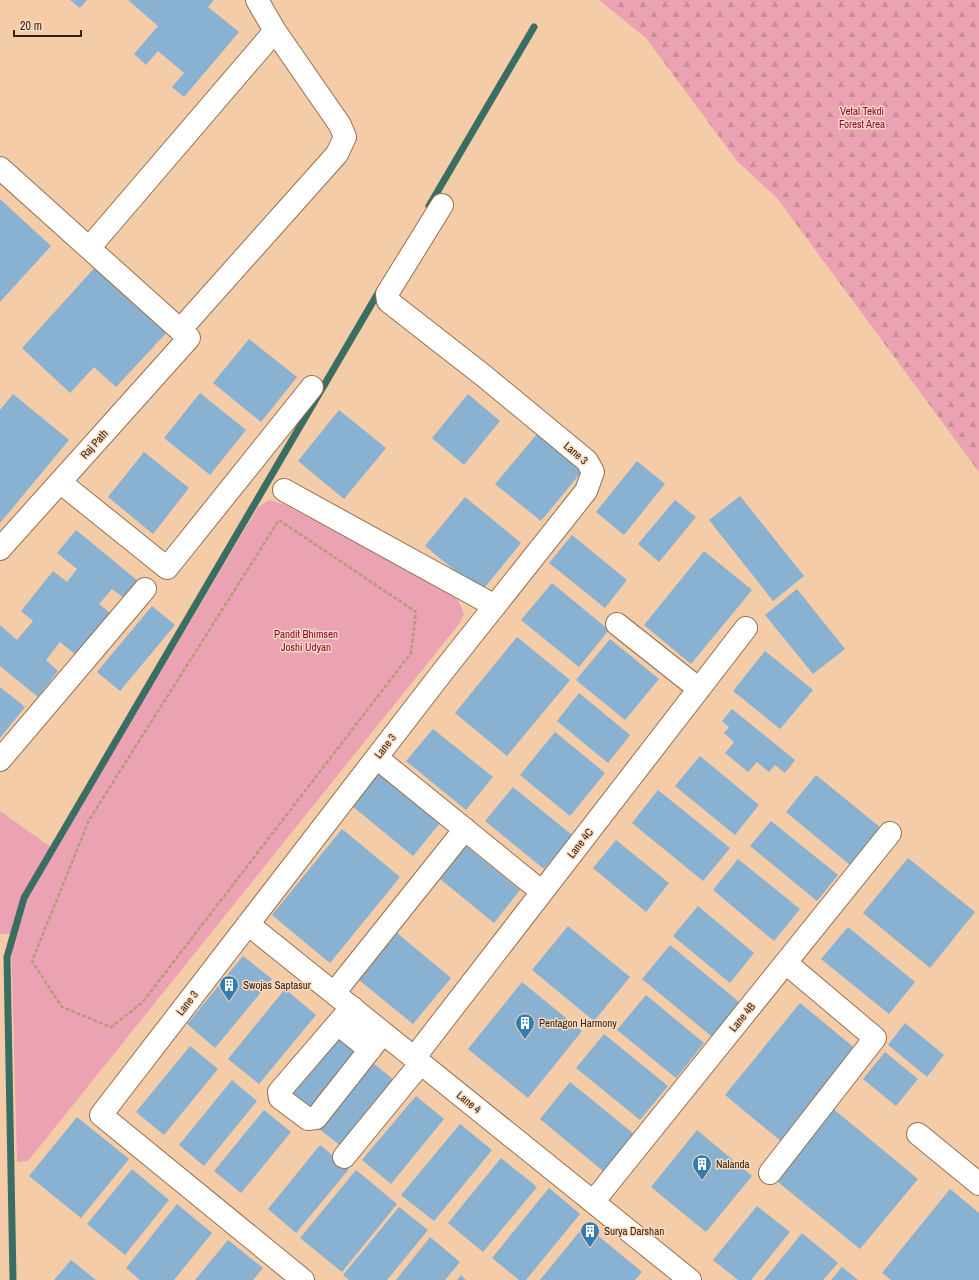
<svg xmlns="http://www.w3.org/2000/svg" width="979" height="1280" viewBox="0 0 979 1280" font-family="'Archivo Narrow',sans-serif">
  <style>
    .forest { fill: url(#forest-firs) }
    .green { fill: #eba2b3 }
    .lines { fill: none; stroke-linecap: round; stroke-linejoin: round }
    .stream { stroke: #3b6e63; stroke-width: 7 }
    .building { fill: #88b1d2 }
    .minor-casing { stroke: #94704f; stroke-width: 24 }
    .path { stroke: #b9997b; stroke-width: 2.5; stroke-dasharray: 4 2; stroke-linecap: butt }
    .minor { stroke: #fff; stroke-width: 22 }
    .labels { text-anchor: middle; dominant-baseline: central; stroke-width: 3; stroke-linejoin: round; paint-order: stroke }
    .park-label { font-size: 11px; fill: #8b0441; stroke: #fbdbbe }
    .street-label { font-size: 11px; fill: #322315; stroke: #fbdbbe }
    .poi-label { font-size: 11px; fill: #322315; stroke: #fbdbbe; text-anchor: start }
  </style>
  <defs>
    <pattern id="forest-firs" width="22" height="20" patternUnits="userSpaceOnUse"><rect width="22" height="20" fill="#eba2b3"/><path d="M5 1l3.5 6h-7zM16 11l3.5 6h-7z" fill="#ca8b99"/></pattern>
  </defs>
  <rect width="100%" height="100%" fill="#f4cca8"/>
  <path class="forest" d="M599 0H979V472L777 198 737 161 646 38Z"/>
  <path class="green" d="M269 500 283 504 442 588 458 600 464 614 459 624 28 1161 17 1162 11 934H0V811L55 850 258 507Z"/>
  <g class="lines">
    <path class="stream" d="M429 206 534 27
      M13 1280 7 957 24 898 381 288"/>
  </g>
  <path class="building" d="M70 0H87L80 8Z
    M128 0H214L208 7 239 32 184 97 172 87 184 73 158 51 146 65 134 54 158 26Z
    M0 199 51 246 0 302Z
    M98 264 169 330 116 387 94 367 70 393 22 348Z
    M249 339 297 377 261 422 213 383Z
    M200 393 246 430 210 475 164 438Z
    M13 394 69 440 0 523V410Z
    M468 394 500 421 464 465 432 438Z
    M339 410 386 448 344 499 298 461Z
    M538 433 583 470 541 521 495 484Z
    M144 452 189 488 153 534 108 497Z
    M637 461 665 484 624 535 596 512Z
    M740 496 804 576 773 601 709 520Z
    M465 497 521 543 481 592 425 546Z
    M675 500 696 517 659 562 638 544Z
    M76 530 138 581 124 598 112 589 99 604 110 613 76 655 60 642 46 660 58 671 38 697 0 666V625L17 640 33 621 21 611 53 571 67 582 77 569 57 553Z
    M572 535 627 580 605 608 549 563Z
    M704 551 752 590 691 664 644 625Z
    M552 583 609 630 579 667 521 620Z
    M797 589 845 649 813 674 765 615Z
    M152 606 175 625 120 691 97 672Z
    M517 637 570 680 507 756 455 713Z
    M610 639 659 679 625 720 576 680Z
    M765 651 813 690 780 729 733 691Z
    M0 687 25 707 0 738Z
    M579 693 630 735 608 763 557 721Z
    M732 709 795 760 785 773 775 765 769 772 757 762 748 772 725 753 734 742 724 733 729 727 722 721Z
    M433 729 493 777 466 810 406 761Z
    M555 732 605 773 570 816 520 775Z
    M700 756 759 805 735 835 675 786Z
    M379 771 441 822 413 856 351 805Z
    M816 775 881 828 850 865 786 812Z
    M513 787 572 835 544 869 485 821Z
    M658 790 730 848 703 881 632 823Z
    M771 821 838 875 817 901 750 846Z
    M342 829 400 877 330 963 272 915Z
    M616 840 669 883 646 912 593 868Z
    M461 842 520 890 494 923 434 874Z
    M908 858 975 912 930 968 863 913Z
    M738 859 800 909 774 941 713 890Z
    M698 906 754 953 730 983 673 936Z
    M568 926 630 977 594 1021 532 970Z
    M848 927 915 982 889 1014 821 959Z
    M397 933 451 978 413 1024 359 980Z
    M670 945 744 1006 716 1040 642 979Z
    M243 956 272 979 215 1048 187 1024Z
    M522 982 582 1031 528 1098 468 1049Z
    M285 989 316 1015 259 1084 228 1059Z
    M646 995 704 1043 676 1078 617 1030Z
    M800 1003 857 1050 782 1142 725 1095Z
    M905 1023 944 1055 927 1077 888 1045Z
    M335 1030 364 1054 310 1117 280 1093Z
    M604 1034 668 1086 640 1120 576 1068Z
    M190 1046 218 1069 164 1135 136 1112Z
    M885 1052 918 1079 896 1106 863 1079Z
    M368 1059 399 1084 346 1150 314 1125Z
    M232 1080 257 1101 204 1166 179 1145Z
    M570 1082 634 1134 603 1171 540 1119Z
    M416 1096 444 1119 391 1184 362 1160Z
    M831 1107 918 1179 860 1249 773 1178Z
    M264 1110 291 1132 241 1193 214 1171Z
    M77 1117 129 1159 81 1218 29 1176Z
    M460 1124 492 1150 434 1221 401 1195Z
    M697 1130 752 1176 706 1232 651 1187Z
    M320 1145 349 1169 296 1233 268 1209Z
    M501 1158 537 1187 483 1252 448 1223Z
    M132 1169 169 1200 125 1255 87 1224Z
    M356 1170 397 1204 342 1272 300 1238Z
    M549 1188 580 1214 526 1280H519L492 1258Z
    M950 1189 979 1213V1280H891L882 1273Z
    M177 1204 212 1233 174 1280H140L126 1268Z
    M757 1206 790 1232 751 1280H738L713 1260Z
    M399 1207 428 1230 387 1280H349L343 1275Z
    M585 1225 642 1272 635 1280H540Z
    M802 1233 838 1263 823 1280H764Z
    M430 1237 460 1262 445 1280H396Z
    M228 1240 263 1268 253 1280H195Z
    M71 1260 96 1280H54Z
    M842 1267 858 1280H831Z
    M461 1275 466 1280H457Z"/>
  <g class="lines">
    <defs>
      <path id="minor" d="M0 168 189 338 0 549
        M89 248 275 31
        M180 330 337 154 345 137 340 125 275 31 257 0
        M60 482 167 568 312 387
        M284 490 495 606
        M617 624 699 689
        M377 758 542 892
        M0 760 145 589
        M248 924 690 1280
        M334 993 465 829
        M352 1007 279 1092 280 1098 308 1119 316 1118 383 1033
        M338 1024 370 1050
        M414 1058 746 628
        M918 1134 979 1184
        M344 1157 421 1063
        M770 1173 875 1038 786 963
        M593 1202 890 833
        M303 1280 101 1115 444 670 586 491 593 472 587 461 484 376 388 301 387 294 442 205"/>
    </defs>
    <use href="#minor" class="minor-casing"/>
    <path class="path" d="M279 520 416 612 411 653 142 1003 111 1027 62 1007 32 961 89 820Z"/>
    <use href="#minor" class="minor"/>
  </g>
  <defs>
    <symbol id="building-pin" viewBox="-11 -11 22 30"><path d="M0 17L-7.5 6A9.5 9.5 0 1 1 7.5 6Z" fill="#347bb0" stroke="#fbdbbe"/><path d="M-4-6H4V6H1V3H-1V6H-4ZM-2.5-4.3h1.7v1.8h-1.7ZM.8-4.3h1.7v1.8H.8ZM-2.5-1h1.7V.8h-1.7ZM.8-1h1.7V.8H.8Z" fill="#fff"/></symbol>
  </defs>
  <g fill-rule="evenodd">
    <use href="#building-pin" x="218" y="974" width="22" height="30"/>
    <use href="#building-pin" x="514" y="1012" width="22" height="30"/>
    <use href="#building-pin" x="691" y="1153" width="22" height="30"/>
    <use href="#building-pin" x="579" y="1220" width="22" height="30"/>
  </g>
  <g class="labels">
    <g class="park-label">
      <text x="862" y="111">Vetal Tekdi<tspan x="862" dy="13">Forest Area</tspan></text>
      <text x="306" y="634">Pandit Bhimsen<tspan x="306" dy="13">Joshi Udyan</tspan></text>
    </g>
    <g class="street-label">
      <text transform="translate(94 444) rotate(-48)">Raj Path</text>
      <text transform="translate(576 453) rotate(41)">Lane 3</text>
      <text transform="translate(385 746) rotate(-52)">Lane 3</text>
      <text transform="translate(580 843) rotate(-52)">Lane 4C</text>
      <text transform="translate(187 1003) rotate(-52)">Lane 3</text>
      <text transform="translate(742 1017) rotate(-51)">Lane 4B</text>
      <text transform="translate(469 1102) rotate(39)">Lane 4</text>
    </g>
    <g class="poi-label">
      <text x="243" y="985">Swojas Saptasur</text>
      <text x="539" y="1023">Pentagon Harmony</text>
      <text x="716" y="1164">Nalanda</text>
      <text x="604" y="1231">Surya Darshan</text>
    </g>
  </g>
  <path d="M14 30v6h67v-6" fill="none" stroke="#322315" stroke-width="2"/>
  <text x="20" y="30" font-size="12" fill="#322315" stroke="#fbdbbe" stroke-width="3" paint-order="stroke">20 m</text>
</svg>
